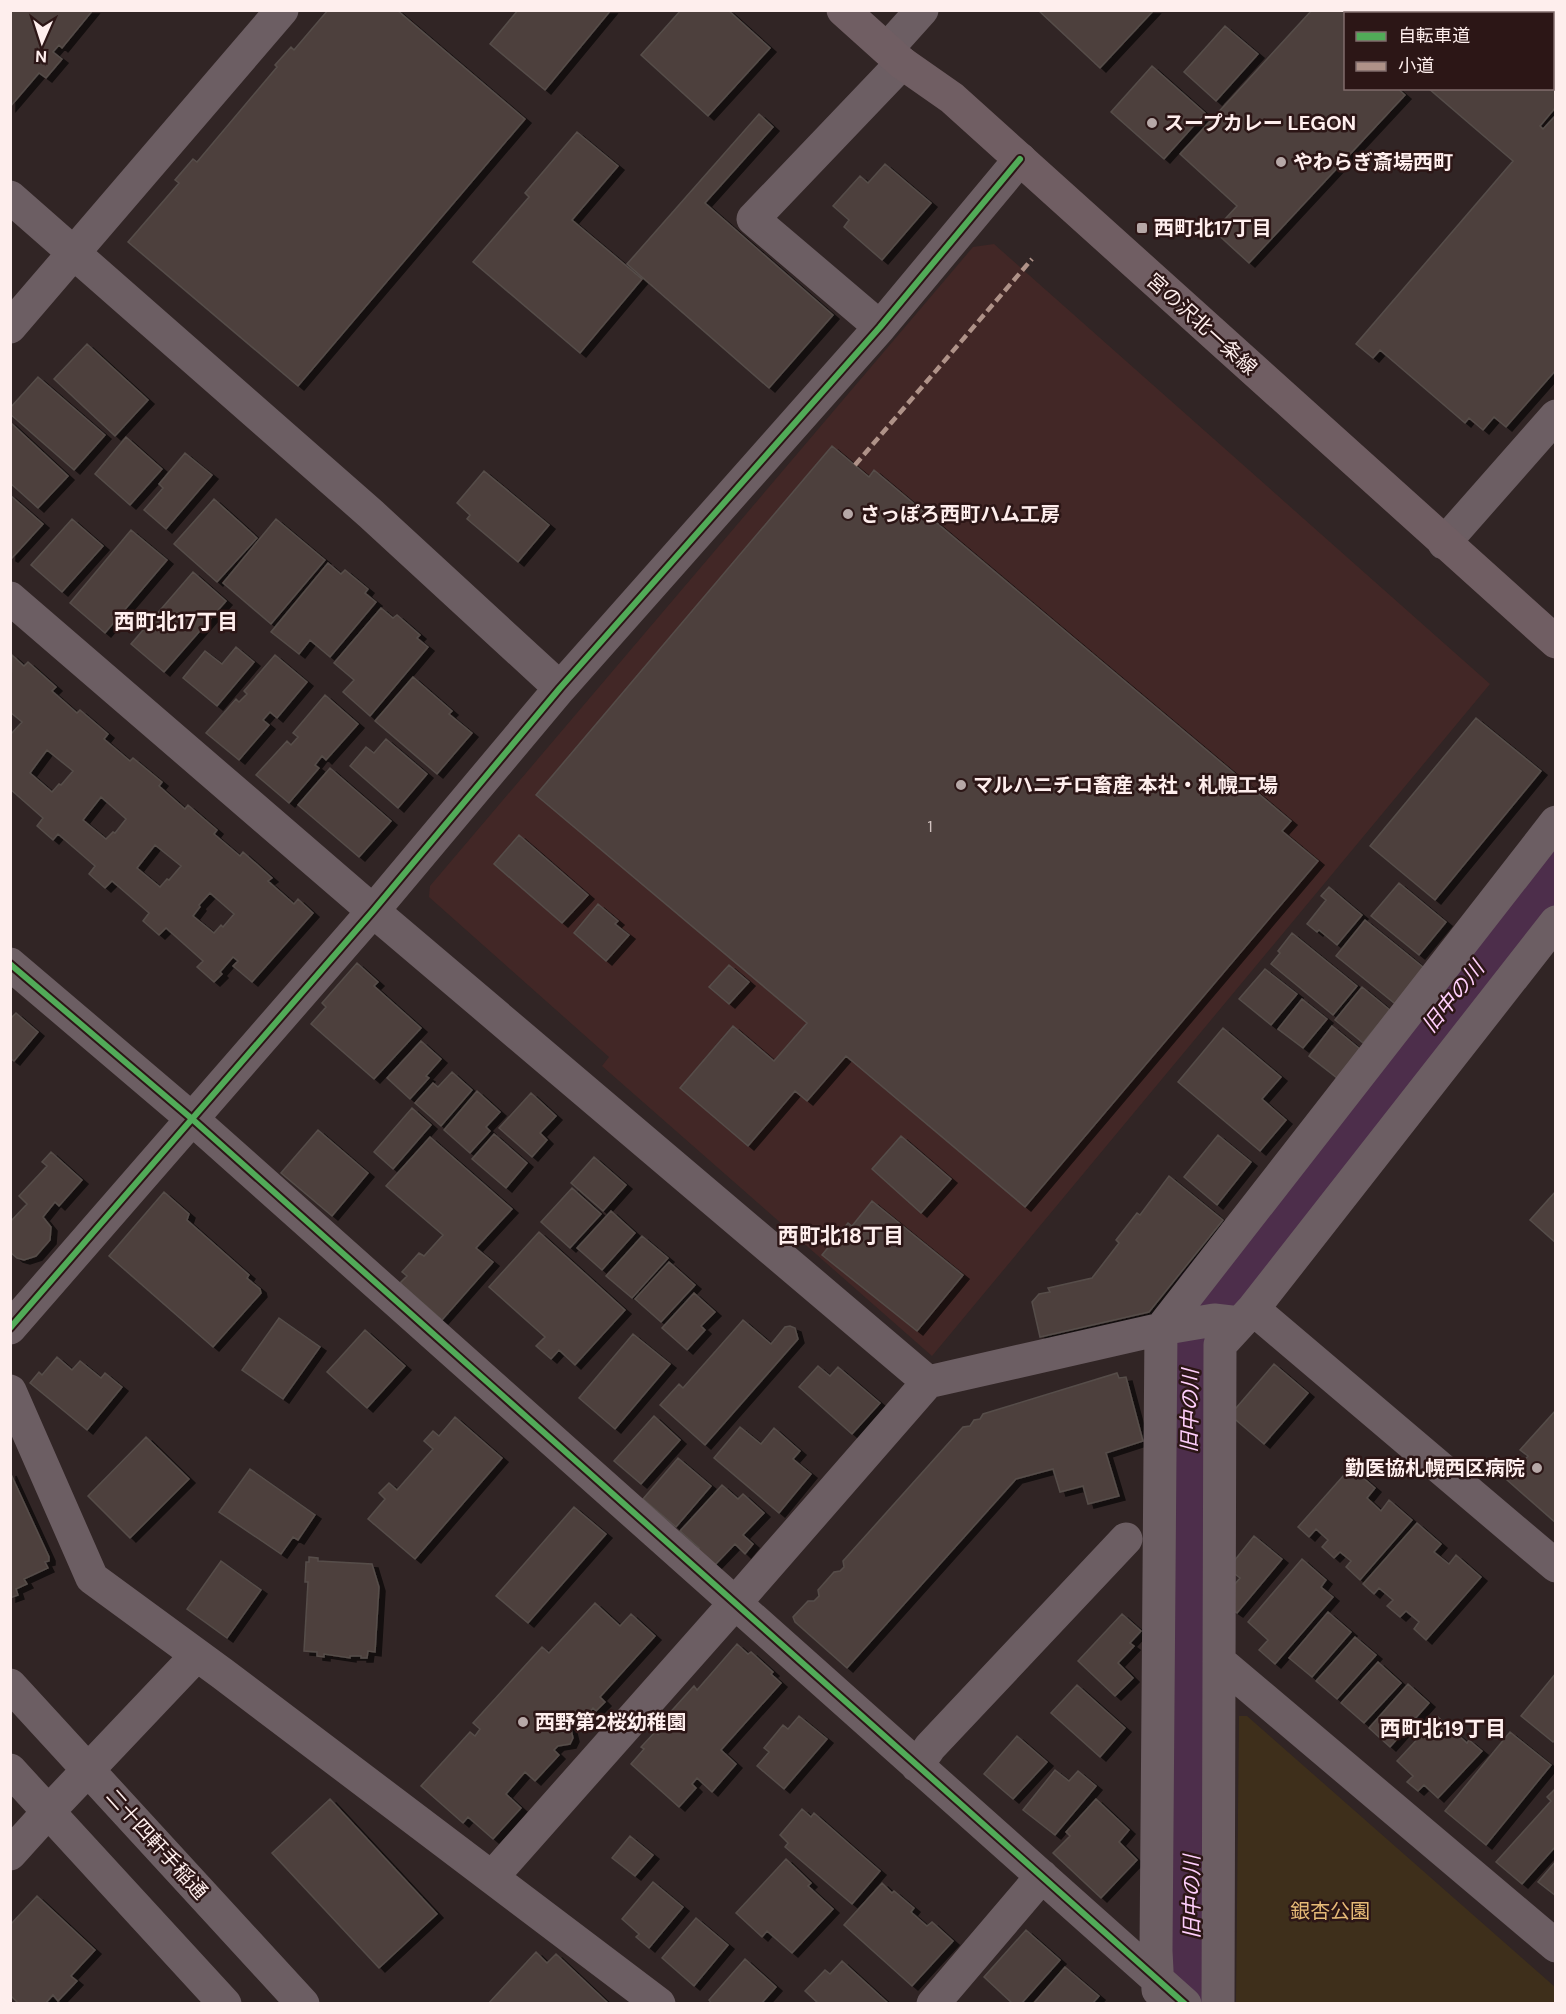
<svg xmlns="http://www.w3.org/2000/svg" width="1566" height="2014" viewBox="0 0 1566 2014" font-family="'DM Sans','Noto Sans JP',sans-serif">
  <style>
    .built { fill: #422726 }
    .green { fill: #3e2f1b }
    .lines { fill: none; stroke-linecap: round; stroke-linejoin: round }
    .river { stroke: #4d2e4b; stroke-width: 69 }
    .building { fill: #4e413d; stroke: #564d4a; stroke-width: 1.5; fill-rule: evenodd; filter: url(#shadow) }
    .minor { stroke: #6c5e63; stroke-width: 33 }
    .major { stroke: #705e63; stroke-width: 33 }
    .quiet { stroke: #af9288; stroke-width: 4.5; stroke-dasharray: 9 4.5; stroke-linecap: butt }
    .cycleway-casing { stroke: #2c1616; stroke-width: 10 }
    .cycleway { stroke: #51ab58; stroke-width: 6 }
    .poi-dot { fill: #b6a8a7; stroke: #2c1616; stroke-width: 2 }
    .labels { text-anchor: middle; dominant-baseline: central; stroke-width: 5; stroke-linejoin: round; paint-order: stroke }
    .number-label { font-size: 16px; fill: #d2c3c1 }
    .poi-label { font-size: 20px; font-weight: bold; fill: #feeeed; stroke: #2c1616; text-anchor: start }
    .street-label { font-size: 20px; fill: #feeeed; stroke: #2c1616 }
    .park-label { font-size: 20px; fill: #e6ba77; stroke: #2c1616 }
    .neighbourhood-label { font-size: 21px; font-weight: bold; fill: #feeeed; stroke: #2c1616 }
    .water-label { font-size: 21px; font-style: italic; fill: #ffcffc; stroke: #2c1616 }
  </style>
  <defs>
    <filter id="shadow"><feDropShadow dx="6" dy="4" stdDeviation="0" flood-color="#0009"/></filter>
  </defs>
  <rect width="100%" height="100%" fill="#312525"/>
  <path class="built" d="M994 244 1490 684 932 1356 602 1066 609 1057 429 897 430 886 973 247Z"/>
  <path class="green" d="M1239 1716H1247L1555 1987V2003H1236Z"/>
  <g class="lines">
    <path class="river" d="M1186 2004 1192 1975 1189 1819 1192 1673 1189 1364 1208 1297 1556 873"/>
  </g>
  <path class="building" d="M10 10H93L62 48 59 45 53 52 62 59 46 78 39 73 10 107Z
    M328 10H397L525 119 298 386 128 242 179 183 175 180 193 159 197 162 277 67 275 65 291 47 294 50Z
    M518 10H611L545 90 490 44Z
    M681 10H728L770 48 708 116 641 55Z
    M1038 10H1154L1100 68Z
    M1312 10H1359L1362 14H1346V88H1397L1405 95 1249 263 1214 231 1237 206 1180 154Z
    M1444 10H1472L1475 14H1441Z
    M1508 10H1556V67L1552 71V14H1512Z
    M1225 26 1258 54 1216 101 1184 72Z
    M1152 66 1205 113 1164 159 1111 112Z
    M1552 78 1556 80V107L1540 126 1543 129 1556 115V370L1506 427 1494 417 1483 430 1469 418 1465 423 1380 350 1373 358 1356 344 1513 161 1428 88H1552Z
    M759 114 773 127 705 203 833 315 769 388 627 264Z
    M577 132 618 166 572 220 642 279 580 353 473 262 529 197 525 193Z
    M885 164 931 203 882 260 844 227 849 220 833 206 860 176 868 183Z
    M87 344 148 400 115 436 54 379Z
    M38 377 105 435 74 470 10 414V408Z
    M10 422 68 476 38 508 10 483Z
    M126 437 162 469 130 505 95 474Z
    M832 446 869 477 874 470 1291 821 1282 831 1318 861 1025 1207 846 1056 807 1101 795 1091 748 1146 680 1088 733 1026 774 1061 807 1023 536 795Z
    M185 453 212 475 166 529 144 510 163 488 159 484Z
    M484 471 549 525 518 562 467 519 470 515 457 503Z
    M10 495 43 524 12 558 10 557Z
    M214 499 257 538 217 582 174 544Z
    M72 519 103 546 62 592 31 565Z
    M276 519 325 560 271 624 223 583Z
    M131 530 167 560 105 633 70 603Z
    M328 563 341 574 345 570 368 589 365 593 376 602 330 657 310 640 299 654 271 632Z
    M193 572 226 601 164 672 131 644Z
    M381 608 393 618 397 615 420 635 417 638 428 647 370 716 343 692 354 680 334 663Z
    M236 647 254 662 217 706 183 678 205 651 222 664Z
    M12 655 24 666 28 662 56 687 52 691 77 713 80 710 108 734 104 739 130 761 133 758 162 782 159 786 185 809 188 805 217 830 214 834 240 856 243 852 272 878 268 881 294 904 298 899 313 913 252 982 233 966 238 961 233 957 220 972 222 974 214 982 197 967 203 961 166 928 159 935 143 921 149 913 112 881 105 888 89 874 95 866 58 834 53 840 37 826 43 818 10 789V735L22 722 10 712ZM47 750 73 771 61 785 59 784 52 792 30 773ZM101 797 126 819 115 833 113 832 106 839 83 820ZM155 845 181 866 169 880 167 879 160 887 137 868ZM210 893 234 914 223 927 221 925 214 933 193 916 200 907 199 905Z
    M275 655 307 682 277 718 270 712 263 720 269 725 239 760 206 733 236 699 239 702 247 694 244 691Z
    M413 677 452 711 449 714 472 733 437 774 375 721Z
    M325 695 358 724 326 760 322 756 315 765 319 768 289 803 256 775 287 741 291 745 298 737 293 733Z
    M1476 718 1541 771 1435 900 1370 846Z
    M386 739 427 774 398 808 350 766 366 747 374 753Z
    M330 768 391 821 359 857 298 805Z
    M519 835 588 895 562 923 494 864Z
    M1399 883 1446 922 1419 955 1371 916Z
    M1329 887 1362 915 1337 945 1319 930 1317 932 1307 924 1326 900 1321 896Z
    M598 904 618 921 615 924 629 935 606 961 574 933Z
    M1365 920 1428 971 1399 1007 1336 956Z
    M1292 933 1357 986 1333 1015 1271 964 1280 953 1278 951Z
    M357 963 378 982 374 986 421 1028 374 1079 311 1024 326 1007 322 1003Z
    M729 965 749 982 729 1004 709 987Z
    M1265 969 1297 994 1271 1025 1239 999Z
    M1362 987 1390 1010 1363 1043 1335 1020Z
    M1302 999 1327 1019 1303 1048 1278 1029Z
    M16 1013 38 1032 14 1061 10 1058V1019Z
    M1332 1026 1360 1049 1337 1078 1309 1056Z
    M1223 1028 1281 1077 1262 1099 1286 1120 1260 1151 1178 1082Z
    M421 1041 441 1059 426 1076 429 1078 410 1099 387 1078Z
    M452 1072 472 1090 441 1126 415 1103 433 1083 438 1087Z
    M477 1091 500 1112 486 1127 490 1131 470 1153 444 1130Z
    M531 1093 556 1116 540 1133 547 1140 532 1157 499 1128Z
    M412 1108 431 1125 393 1169 374 1152Z
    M318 1130 368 1173 332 1216 281 1173Z
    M494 1134 527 1163 506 1188 472 1159Z
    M1218 1135 1251 1162 1217 1205 1184 1177Z
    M901 1136 951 1179 921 1213 872 1169Z
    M430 1137 512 1209 476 1248 493 1262 442 1320 400 1283 407 1276 402 1272 419 1253 424 1256 443 1235 386 1186Z
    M51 1152 82 1180 59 1206 55 1202 43 1217 51 1227 50 1240 36 1256 24 1260 17 1258 10 1252V1222L27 1204 19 1196 47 1166 42 1162Z
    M594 1157 626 1185 603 1211 571 1183Z
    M1169 1176 1223 1220 1149 1312 1040 1337 1032 1302 1039 1294 1050 1292 1048 1288 1092 1278 1119 1243 1116 1240 1137 1213 1140 1215Z
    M572 1188 601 1214 570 1248 541 1222Z
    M1556 1191V1243L1530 1220Z
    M164 1192 189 1214 187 1220 249 1275 247 1278 260 1289 261 1293 213 1347 109 1256Z
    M872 1201 963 1275 917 1331 822 1255 848 1223 852 1226Z
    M611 1211 635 1233 602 1270 577 1248Z
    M539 1232 625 1310 575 1365 559 1350 551 1359 536 1346 545 1337 489 1287Z
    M642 1236 668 1258 632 1298 606 1276Z
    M669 1262 695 1285 661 1322 635 1299Z
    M694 1293 715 1312 701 1326 705 1330 687 1350 662 1328Z
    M279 1318 320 1347 283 1399 242 1370Z
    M743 1320 771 1344 785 1327 790 1326 795 1328 798 1339 705 1445 660 1405 679 1384 683 1388Z
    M365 1330 405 1366 367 1408 327 1372Z
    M633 1334 670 1364 615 1429 579 1398Z
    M57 1357 72 1370 80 1361 101 1378 105 1373 122 1387 87 1430 30 1383 39 1372 42 1375Z
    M1274 1364 1308 1393 1264 1444 1230 1415Z
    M818 1366 830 1376 838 1367 880 1403 852 1434 799 1387Z
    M1117 1373 1119 1378 1126 1377 1143 1441 1106 1453 1119 1496 1088 1504 1083 1486 1060 1492 1053 1469 1016 1479 847 1668 795 1622 793 1617 808 1601H814L819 1596 818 1590 834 1572 840 1571 844 1567 843 1561 963 1427 970 1426 974 1420 980 1419 983 1414Z
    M1556 1410V1523L1507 1480 1528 1456 1520 1450Z
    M654 1416 680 1440 641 1484 614 1461Z
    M455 1417 502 1458 415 1559 368 1519 385 1499 379 1493 389 1483 397 1490 433 1449 424 1441 433 1431 439 1436Z
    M740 1427 761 1444 774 1428 800 1451 793 1459 811 1474 779 1513 714 1458Z
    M146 1437 189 1479 130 1538 88 1496Z
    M678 1458 711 1486 676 1527 643 1499Z
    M1351 1467 1375 1488 1367 1498 1381 1511 1389 1500 1412 1520 1360 1580 1346 1567 1351 1561 1340 1552 1334 1558 1322 1547 1328 1540 1316 1529 1309 1537 1298 1527Z
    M250 1469 315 1515 298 1540 293 1537 281 1554 219 1512Z
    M10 1472 49 1557V1561L45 1562 48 1568 24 1579 27 1584 16 1589 18 1595 10 1598Z
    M722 1485 738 1499 743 1494 764 1513 743 1535 753 1544 745 1554 735 1544 713 1567 696 1551 699 1548 680 1531Z
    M574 1507 606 1534 528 1623 496 1596Z
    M1417 1523 1441 1544 1434 1552 1449 1564 1456 1555 1481 1577 1426 1640 1414 1629 1419 1622 1406 1611 1400 1617 1387 1606 1393 1600 1379 1588 1374 1594 1363 1584Z
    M1254 1536 1282 1559 1237 1613 1230 1608 1228 1592 1240 1578 1231 1571 1234 1561Z
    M309 1557 318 1558V1561L372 1564 379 1587 375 1652 368 1651 367 1658H361V1656H350V1658L324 1654V1657L317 1656V1652L304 1651 308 1582H305L306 1562H309Z
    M1302 1559 1326 1580 1321 1587 1333 1597 1275 1664 1259 1650 1268 1640 1248 1622Z
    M221 1561 261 1590 227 1638 187 1609Z
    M595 1603 620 1626 631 1614 655 1636 600 1697 605 1702 596 1711 593 1708 578 1725 573 1721 570 1725 573 1738 570 1744 558 1746 554 1750 559 1755 535 1781 525 1772 506 1794 521 1808 493 1839 468 1817 463 1823 421 1786 470 1732 475 1736 480 1729 473 1723 542 1647 549 1653Z
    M1328 1612 1351 1632 1312 1677 1289 1658Z
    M1122 1614 1141 1631 1130 1643 1134 1646 1118 1663 1133 1678 1115 1696 1078 1661Z
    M1355 1637 1376 1655 1337 1699 1316 1681Z
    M737 1644 748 1654 751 1652 773 1672 771 1674 781 1683 721 1750 736 1764 712 1792 697 1778 692 1784 696 1788 679 1807 631 1764 644 1749 641 1747 655 1732 658 1734 669 1720 666 1717 694 1686 697 1690Z
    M1378 1662 1401 1683 1364 1723 1341 1703Z
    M1556 1673V1739L1553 1742 1521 1716Z
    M1408 1684 1429 1703 1390 1747 1369 1728Z
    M1077 1685 1125 1728 1100 1757 1051 1713Z
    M799 1716 827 1739 784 1789 757 1766 769 1752 764 1748 783 1725 788 1729Z
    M1438 1717 1467 1743 1469 1740 1482 1751 1438 1798 1424 1785 1418 1791 1407 1782 1413 1776 1397 1761Z
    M1510 1732 1551 1765 1486 1845 1445 1811Z
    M1017 1736 1047 1762 1013 1799 984 1774Z
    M1055 1770 1069 1781 1078 1771 1096 1786 1055 1835 1023 1810Z
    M1556 1788V1846L1522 1884 1496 1862 1551 1801 1547 1797Z
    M330 1799 437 1914 379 1968 272 1853Z
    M1096 1799 1129 1830 1119 1842 1137 1860 1101 1898 1053 1853 1070 1836 1066 1832Z
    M802 1809 811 1817 814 1813 880 1871 852 1904 785 1847 788 1843 780 1835Z
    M630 1836 653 1855 635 1876 612 1858Z
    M786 1859 811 1883 808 1886 833 1909 792 1953 767 1931 762 1937 736 1913Z
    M1556 1861V1896L1538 1882Z
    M653 1882 683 1907 649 1948 636 1937 639 1934 622 1919Z
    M882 1883 892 1893 894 1891 914 1908 911 1912 927 1926 932 1922 953 1941 912 1986 844 1925Z
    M37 1896 95 1950 71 1976 77 1981 58 2001 53 1995 45 2004H19L10 1995V1925Z
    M696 1918 728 1945 694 1986 662 1958Z
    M1026 1930 1060 1960 1021 2004H1013L984 1977Z
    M536 1952 547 1963 556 1954 609 2004H488Z
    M745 1959 776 1987 761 2004H712L709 2000Z
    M842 1961 889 2004H819L805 1991 825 1970 830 1974Z
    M1065 1967 1099 1996 1092 2004H1033Z"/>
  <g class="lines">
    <path class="minor" d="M887 49 922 10
      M10 197 371 514 560 688
      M10 327 282 10
      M880 327 753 219 902 63
      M1444 543 1556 416
      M10 598 373 911 928 1382
      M10 964 191 1118 1185 2004
      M1253 1309 1556 1566
      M10 1328 373 911 560 688 880 327 1020 159
      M10 1391 92 1578 223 1674 659 2004
      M1219 1661 1556 1946
      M10 1685 303 2004
      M917 1766 930 1747 1126 1539
      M10 1770 225 2004
      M10 1854 48 1812 196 1656
      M493 1876 736 1602 928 1382 1161 1329 1214 1320 1240 1323
      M1158 1990 1156 1951 1161 1329 1556 822
      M933 2004 1042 1876
      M1218 2004 1220 1345 1253 1309 1556 922"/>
    <path class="major" d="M843 10 902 63 952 98 1556 642"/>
    <path class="quiet" d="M855 465 1032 259"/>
    <defs>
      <path id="cycleway" d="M10 964 191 1118 1185 2004
        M10 1328 373 911 560 688 880 327 1020 159"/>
    </defs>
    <use href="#cycleway" class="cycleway-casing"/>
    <use href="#cycleway" class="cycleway"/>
  </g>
  <g class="poi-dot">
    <circle cx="1152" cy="123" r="6"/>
    <circle cx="1281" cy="162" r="6"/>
    <rect x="1136" y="222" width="12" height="12" rx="3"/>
    <circle cx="848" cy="514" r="6"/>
    <circle cx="961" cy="785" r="6"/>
    <circle cx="1537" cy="1468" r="6"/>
    <circle cx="523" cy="1722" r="6"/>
  </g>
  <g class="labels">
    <g class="number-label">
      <text x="930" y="826">1</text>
    </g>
    <g class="poi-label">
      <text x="1164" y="123">スープカレー LEGON</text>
      <text x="1293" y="162">やわらぎ斎場西町</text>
      <text x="1154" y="228">西町北17丁目</text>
      <text x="860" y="514">さっぽろ西町ハム工房</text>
      <text x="973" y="785">マルハニチロ畜産 本社・札幌工場</text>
      <text x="1525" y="1468" text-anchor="end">勤医協札幌西区病院</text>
      <text x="535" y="1722">西野第2桜幼稚園</text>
    </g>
    <g class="street-label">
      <text transform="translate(1202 324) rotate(42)">宮の沢北一条線</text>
      <text transform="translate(157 1844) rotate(48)">二十四軒手稲通</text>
    </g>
    <g class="park-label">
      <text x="1330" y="1911">銀杏公園</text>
    </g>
    <g class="neighbourhood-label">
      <text x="176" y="622">西町北17丁目</text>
      <text x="841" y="1236">西町北18丁目</text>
      <text x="1443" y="1729">西町北19丁目</text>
    </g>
    <g class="water-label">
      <text transform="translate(1453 997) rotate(-51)">旧中の川</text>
      <text transform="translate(1190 1411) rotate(-89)">旧中の川</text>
      <text transform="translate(1192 1897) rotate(-90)">旧中の川</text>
    </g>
  </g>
  <rect width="1566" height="2014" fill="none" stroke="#feeeed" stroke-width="24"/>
  <rect x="1344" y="12" width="210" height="78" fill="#2c1616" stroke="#806c6c" stroke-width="1.5"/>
  <rect x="1356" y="32" width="30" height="9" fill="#51ab58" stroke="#806c6c" stroke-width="1.5"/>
  <text x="1398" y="42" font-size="18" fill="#feeeed">自転車道</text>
  <rect x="1356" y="62" width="30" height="9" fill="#af9288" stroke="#806c6c" stroke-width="1.5"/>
  <text x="1398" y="72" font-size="18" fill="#feeeed">小道</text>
  <g transform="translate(42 42) rotate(183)" stroke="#2c1616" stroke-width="4.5" paint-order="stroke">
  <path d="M0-4.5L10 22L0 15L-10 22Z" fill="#feeeed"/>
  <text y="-9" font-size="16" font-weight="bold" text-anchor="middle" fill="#feeeed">N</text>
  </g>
</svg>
